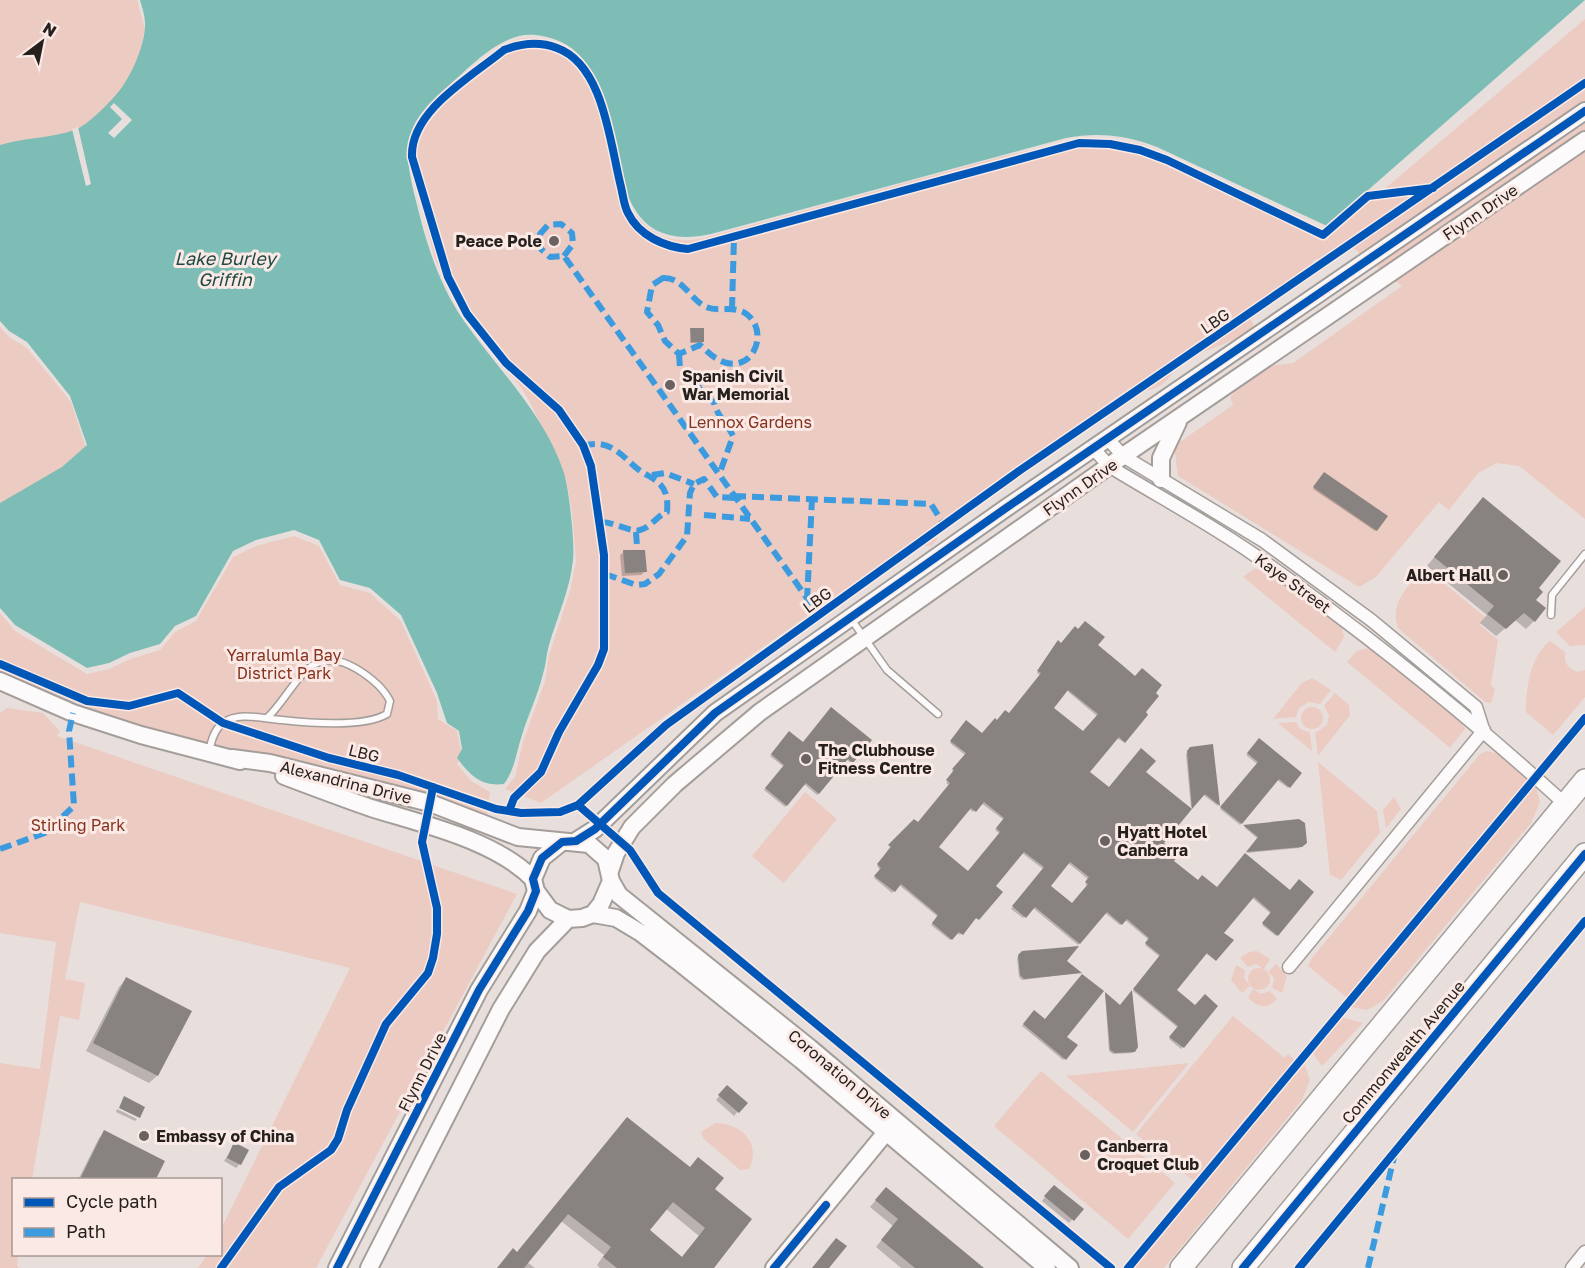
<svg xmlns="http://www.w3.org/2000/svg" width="1585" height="1268" viewBox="0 0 1585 1268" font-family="'Golos Text',sans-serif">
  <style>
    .green { fill: #eccbc2 }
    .water { fill: #7dbdb6 }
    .pier { fill: #e8dfdc }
    .shadow { fill: #0003; fill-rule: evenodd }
    .building { fill: #888280; fill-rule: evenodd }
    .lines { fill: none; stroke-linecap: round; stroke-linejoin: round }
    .lane-casing { stroke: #a49e9b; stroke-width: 9 }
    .street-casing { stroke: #a49e9b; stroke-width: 15 }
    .secondary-casing { stroke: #a49e9b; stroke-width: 20 }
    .highway-casing { stroke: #a49e9b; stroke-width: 24 }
    .lane { stroke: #fcfafa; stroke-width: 6 }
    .street { stroke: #fcfafa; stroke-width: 12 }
    .secondary { stroke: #fcfafa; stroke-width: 16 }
    .highway { stroke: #fcfafa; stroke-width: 21 }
    .quiet { stroke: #3c9bdf; stroke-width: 6; stroke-dasharray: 12 6; stroke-linecap: butt }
    .cycleway-casing { stroke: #fae9e4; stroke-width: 11 }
    .cycleway { stroke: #0057b8; stroke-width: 8 }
    .poi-dot { fill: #696260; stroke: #fae9e4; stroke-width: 2 }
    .labels { text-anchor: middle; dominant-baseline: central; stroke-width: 6; stroke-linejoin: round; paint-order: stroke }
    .street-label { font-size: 16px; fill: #251f1d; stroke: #fae9e4 }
    .poi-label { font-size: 16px; font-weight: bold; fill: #251f1d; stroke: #fae9e4; text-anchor: start }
    .park-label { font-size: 16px; fill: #87321e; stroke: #fae9e4 }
    .water-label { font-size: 18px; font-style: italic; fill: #1e4a45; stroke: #fae9e4 }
  </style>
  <rect width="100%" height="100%" fill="#e8dfdc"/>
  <path class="green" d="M0 0H137L145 29 139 56 125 90 80 133 0 151Z
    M1585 19V519L1519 466 1497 463 1478 473 1449 510 1439 502 1376 577 1359 587 1178 476 1174 446 1233 405 1230 397 1258 367 1293 363 1402 286 1344 241C1340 253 1326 258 1314 260L1309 270 1286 282 1270 298 1248 310 1254 327C1234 344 1206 348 1183 362 1171 369 1172 382 1153 389 1145 392 1137 392 1131 387L979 494V497L973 498 936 525 937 540 931 546H910L898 565 885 574 871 571 541 803 505 789 515 777 523 742 545 681 549 655 570 591 576 561 572 512 566 479 530 402 518 383 474 330 453 298 435 259 408 154C414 110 441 97 472 70 485 60 497 47 513 41 540 31 573 46 589 69 595 78 597 94 600 104 610 139 618 175 631 209 650 236 672 245 704 238L1000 157 1080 139 1142 144 1325 230 1335 231Z
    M0 327 9 337 27 348 71 402 87 451 0 508Z
    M294 536 319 546 340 585 370 593 401 621 437 701 438 719 457 731 462 755 457 764 471 781 490 792 487 817 147 732 0 671V613L15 631 87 674 109 669 130 659 160 650 175 632 196 621 233 557 256 546Z
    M1424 567 1485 617 1480 625 1498 640 1491 685 1495 690 1491 703 1485 702 1398 628C1389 602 1409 586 1424 567Z
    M1254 569 1266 570 1342 625 1344 637 1335 652 1243 577Z
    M1585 607V645L1570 646 1556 632Z
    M1550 641 1565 652C1564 663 1567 667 1577 672L1585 670V697L1553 735 1526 712C1526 687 1530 657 1550 641Z
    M1368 648 1376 651 1460 721 1465 729 1450 748 1347 662 1357 651Z
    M1312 678 1331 690 1320 704 1309 702 1299 708 1296 717 1273 719 1302 683Z
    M1335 693 1349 705 1350 715 1318 756 1315 733 1327 725 1329 715 1324 706Z
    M1301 718a11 11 0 1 1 22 0a11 11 0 1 1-22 0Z
    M7 708 43 713 60 731 57 736 517 894 316 1268H198L207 1255 220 1254 221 1229 350 968 80 902 65 979 85 983 79 1020 60 1016 32 1179 14 1180V1254L18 1255 17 1265 19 1268H0V1063L40 1069 56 942 0 933V713Z
    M1296 722 1299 728 1310 733 1312 751 1278 723Z
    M1487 751 1502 755 1528 776 1527 780 1347 998 1308 966 1312 958 1480 754Z
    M1318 762 1377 811 1380 833 1341 880 1330 875Z
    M1535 783 1540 802 1531 823 1383 1001 1367 1010 1350 1007Z
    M805 792 837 819 784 883 752 856Z
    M1394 797 1401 809 1386 828 1383 810Z
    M1257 951 1270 959 1264 969 1256 964 1248 967 1240 958 1249 952Z
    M1276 964 1287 976 1282 993 1272 988 1274 978 1268 972Z
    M1236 965 1245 970 1244 978 1250 986 1242 993 1231 980Z
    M1248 979a11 11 0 1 1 22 0a11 11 0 1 1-22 0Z
    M1253 989 1261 994 1270 991 1277 999C1267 1010 1258 1007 1248 998Z
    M1233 1016 1285 1058 1288 1054 1295 1060 1195 1182 1136 1134Z
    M1341 1017 1363 1023 1322 1066 1312 1052 1313 1049Z
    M1189 1063 1133 1132 1066 1076Z
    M1304 1063 1310 1080 1302 1100 1164 1268H1133Z
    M1041 1071 1175 1183 1128 1239 994 1126Z
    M715 1123C741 1123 762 1143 749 1169L740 1170 703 1138 701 1132Z"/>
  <path class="water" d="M140 0H1585L1327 226 1157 147C1127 135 1097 132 1066 138L711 234C580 262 644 78 559 41 547 36 532 33 519 36 491 43 468 69 447 87 403 125 402 146 416 201 426 243 439 285 464 321 499 371 544 413 564 473 569 489 575 544 573 560 570 590 557 617 549 645 546 655 546 665 543 674 538 695 528 715 522 735 516 753 515 769 504 784 481 787 470 775 457 758L462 749 459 731 447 723 437 693 401 615 370 588 340 580 319 540 294 530 256 540 233 551 196 616 175 626 160 644 130 653 109 663 87 668 15 625 0 608V503L62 467 87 445 70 396 27 342 9 331 0 321V145C26 137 51 139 77 129 89 124 117 96 124 84 134 70 146 40 145 23 145 16 142 7 140 0Z"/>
  <path class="pier" d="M114 103 132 120 114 138 108 133 122 119 110 107Z
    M78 127 91 184 86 186 72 129Z"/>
  <path class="shadow" d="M691 329 703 342 701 343H690Z
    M1323 475 1376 530 1375 531 1313 489Z
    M1475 507 1537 588 1534 621 1526 629 1515 620 1496 636 1480 623 1487 615 1427 566Z
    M624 552 645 571 641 575 622 576 620 555Z
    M1056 643 1096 646 1124 742 1116 738 1088 773 1109 789 1144 772 1162 843 1172 861 1198 882 1217 889 1312 892 1276 936 1262 925 1271 914 1251 897 1222 933 1215 960 1205 953 1175 990 1195 1007 1216 1006 1181 1049 1169 1039 1178 1028 1133 991 1160 957 1145 945 1149 940 1125 920 1120 925 1105 913 1078 945 1033 908 1023 918 1011 909 1043 869 1022 853 994 887 1001 892 978 919 974 918 960 935 956 932 950 940 931 925 938 917 899 885 892 893 874 878 880 870 877 866 897 836 918 824 949 785 946 783 954 773 952 771 965 755 950 743 965 724 982 735 1009 715 1041 676 1037 673ZM1066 690 1097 716 1083 733 1052 708ZM981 803 1004 820 995 830 1000 834 968 873 937 847 968 808 973 812ZM1068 863 1089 880 1085 884 1088 886 1072 905 1049 886Z
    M790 733 803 744 870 740 851 763 846 759 817 795 804 784 785 807 764 790 784 767 770 756Z
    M1259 740 1300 774 1288 788 1277 780 1240 825 1220 809 1257 764 1246 755Z
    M1212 746 1218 806 1202 794 1191 808 1186 754 1189 750Z
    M1299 821 1305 843 1299 848 1247 853 1258 839 1244 827Z
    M1023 952 1065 961 1079 973 1022 980 1019 977 1017 958Z
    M126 979 157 1076 149 1083 86 1051 119 987Z
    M1105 994 1120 1007 1134 1051 1132 1053 1113 1054 1109 1051Z
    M1035 1012 1075 1046 1063 1060 1022 1026Z
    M727 1087 745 1103 734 1116 716 1100Z
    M117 1109 137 1119 135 1121 116 1112Z
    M620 1127 713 1189 712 1268H600L597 1265 604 1255 561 1221 527 1262 535 1268H497L517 1253ZM666 1209 699 1236 681 1258 648 1231Z
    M105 1132 163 1161 154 1180H78L99 1138Z
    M235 1144 240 1164 236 1168 224 1161Z
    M1050 1190 1082 1209 1069 1223 1042 1201Z
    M880 1195 982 1268H901L876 1247 893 1226 870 1207Z"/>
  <path class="building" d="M690 328H704V342H691Z
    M1324 472 1388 516 1377 531 1313 487Z
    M1483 497 1561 561 1539 588 1543 592 1536 600 1546 608 1535 622 1524 613 1506 629 1487 614 1494 606 1434 557Z
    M623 550H645L647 572 625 573Z
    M1085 621 1105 637 1098 645 1121 664 1135 676 1142 668 1162 685 1156 693 1159 696 1146 712 1148 715 1125 743 1119 737 1090 772 1109 787 1141 748 1156 761 1146 772 1192 809 1164 843 1179 855 1174 861 1198 880 1202 875 1217 887 1245 853 1290 890 1299 879 1314 892 1278 936 1262 923 1271 912 1254 897 1224 933 1234 940 1216 961 1207 953 1177 990 1195 1005 1205 994 1218 1006 1184 1048 1169 1037 1178 1026 1133 989 1160 955 1145 943 1149 938 1127 919 1122 925 1107 912 1080 944 1035 907 1026 918 1012 906 1044 867 1024 852 996 886 1003 892 979 920 976 918 963 935 959 932 952 940 932 923 938 915 913 894 901 884 895 892 874 876 881 868 877 864 891 847 888 845 914 819 918 822 950 783 946 780 954 770 952 769 966 753 950 741 966 720 982 733 995 718 997 720 1005 710 1009 713 1041 673 1037 671 1058 640 1061 643 1075 626 1078 629ZM1068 690 1098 714 1083 731 1054 708ZM984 802 1004 818 996 828 1000 832 968 871 939 847 971 808 976 812ZM1070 862 1089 877 1085 882 1088 884 1072 903 1051 886Z
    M831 707 872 740 853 763 848 759 819 794 806 783 787 806 765 788 784 765 771 754 789 731 803 742Z
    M1259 738 1302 773 1290 788 1279 779 1242 824 1220 807 1258 762 1247 753Z
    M1213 744 1220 806 1205 794 1192 809 1187 751 1190 747Z
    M1299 819 1305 823 1307 843 1302 847 1246 852 1258 837 1243 825Z
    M1079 946 1067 961 1082 973 1024 979 1020 975 1018 955 1022 951Z
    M1082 974 1104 991 1067 1037 1078 1045 1066 1060 1023 1024 1034 1010 1045 1019Z
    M126 977 192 1011 158 1076 93 1043Z
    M1132 990 1138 1047 1135 1052 1115 1053 1110 1050 1105 992 1120 1005Z
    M727 1085 748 1103 739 1113 718 1095Z
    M124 1096 145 1107 140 1118 119 1108Z
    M627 1117 690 1167 698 1157 724 1178 715 1189 752 1219 714 1268H617L603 1257 611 1247 568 1214 524 1268H497L513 1248 517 1252ZM673 1202 705 1228 682 1257 650 1230Z
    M104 1130 165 1161 156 1179H80Z
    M234 1142 249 1150 241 1165 227 1158Z
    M1054 1185 1084 1209 1074 1221 1044 1196Z
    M886 1187 984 1268H915L881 1240 898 1219 875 1200Z
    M836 1238 847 1246 829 1268H812Z"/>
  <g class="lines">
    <defs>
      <path id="lane" d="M1551 615 1552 595 1585 554
        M851 619 887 670 938 714
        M209 752C211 742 214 729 223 723 238 711 264 719 282 720 309 723 363 728 387 714L390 701C383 687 370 677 357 669 308 639 295 692 267 718"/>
      <path id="street" d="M1108 439 1123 456 1262 540 1371 620 1476 707 1483 729
        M1094 449 1109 466C1156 495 1207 522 1253 554 1362 630 1466 714 1565 804
        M1289 967 1484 730
        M1572 1268 1585 1252"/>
      <path id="secondary" d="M1161 479V458L1178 422
        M0 681 73 713 141 735 240 761
        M232 758 270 763 430 803 518 837 589 844 606 859 611 881 601 904 593 914 582 918 568 919 550 910 536 891 533 879 542 858 562 842
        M284 776C313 787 342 798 371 808 422 824 495 840 533 879
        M576 841 595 829 715 713 1006 508 1585 111
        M610 871 616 853 632 827 675 784 760 712 1123 456 1585 140
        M611 881 619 895 810 1048 1070 1268
        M593 914 616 918 641 933 680 963 801 1060 1047 1268
        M337 1268 479 990 528 911 536 891
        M369 1268 501 1009 537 951 568 919
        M774 1268 892 1125"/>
      <path id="highway" d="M1181 1268 1585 780
        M1243 1268 1585 854"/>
    </defs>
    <use href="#lane" class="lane-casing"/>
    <use href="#street" class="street-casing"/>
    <use href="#secondary" class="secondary-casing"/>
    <use href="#highway" class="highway-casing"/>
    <use href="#lane" class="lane"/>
    <use href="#street" class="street"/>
    <use href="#secondary" class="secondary"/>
    <use href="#highway" class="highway"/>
    <path class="quiet" d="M564 256 573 244 572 233 561 224 548 225 540 234 541 249 550 257 564 256 819 615
      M663 278C682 277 689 297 704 306 717 313 732 305 745 313 769 328 756 370 727 363 715 360 708 352 700 345L679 354 665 341 658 325 647 312 652 285Z
      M732 309 734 237
      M679 354 680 368 694 379 704 396 714 402C715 413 728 425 733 436L719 475
      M583 446C606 439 618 451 633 465 650 481 670 478 667 512 657 516 651 527 640 530 632 533 612 521 599 522
      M652 475 665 473 694 484
      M734 496 931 504 944 525
      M704 515 750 519
      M636 532 637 546
      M605 574 636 585 645 584 659 574 687 536 690 493 694 484 704 479 717 497 736 498
      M807 600 812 499
      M0 849 45 833 74 806 69 731 73 713
      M1368 1268 1394 1157"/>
    <defs>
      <path id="cycleway" d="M0 664 87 701 129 706 178 693 223 723 329 758 398 775 496 809 521 813 560 812 578 805 666 725 1019 471 1585 83
        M578 805 630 850 658 893 1111 1268
        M509 811 514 798 541 772 559 732 598 665 604 649V555L591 466 583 445 559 410 506 363 467 314 448 277 412 157C410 111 471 77 504 50 522 43 539 41 557 48 604 65 610 144 621 187 623 195 624 206 628 213 639 236 665 247 688 249L1079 143 1110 144 1140 150 1167 160 1323 235 1368 196 1433 188
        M221 1268 279 1187 331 1150 338 1139 347 1110 386 1024 428 973 433 958 437 934V908L422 842 433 787
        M337 1268 479 990 528 911 536 891 533 879 542 858 562 842 576 841 595 829 715 713 1006 508 1585 111
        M774 1268 826 1205
        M1128 1268 1585 718
        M1243 1268 1585 854
        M1299 1268 1585 921"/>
    </defs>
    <use href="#cycleway" class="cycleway-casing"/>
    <use href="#cycleway" class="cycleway"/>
  </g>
  <g class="poi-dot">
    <circle cx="554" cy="241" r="6"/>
    <circle cx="670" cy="385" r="6"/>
    <circle cx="1503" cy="575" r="6"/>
    <circle cx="806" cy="759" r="6"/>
    <circle cx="1105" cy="841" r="6"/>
    <circle cx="144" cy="1136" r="6"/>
    <circle cx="1085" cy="1155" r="6"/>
  </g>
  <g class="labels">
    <g class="street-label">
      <text transform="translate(1480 212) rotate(-34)">Flynn Drive</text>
      <text transform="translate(1215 321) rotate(-34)">LBG</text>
      <text transform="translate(1080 487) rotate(-35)">Flynn Drive</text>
      <text transform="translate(1293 583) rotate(36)">Kaye Street</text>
      <text transform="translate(817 600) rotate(-36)">LBG</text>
      <text transform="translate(364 753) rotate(14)">LBG</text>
      <text transform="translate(346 782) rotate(14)">Alexandrina Drive</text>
      <text transform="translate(1403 1052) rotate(-50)">Commonwealth Avenue</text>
      <text transform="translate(422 1072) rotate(-63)">Flynn Drive</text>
      <text transform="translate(840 1074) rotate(40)">Coronation Drive</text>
    </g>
    <g class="poi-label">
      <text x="542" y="241" text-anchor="end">Peace Pole</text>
      <text x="682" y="376">Spanish Civil<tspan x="682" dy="18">War Memorial</tspan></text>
      <text x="1491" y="575" text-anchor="end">Albert Hall</text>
      <text x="818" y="750">The Clubhouse<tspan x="818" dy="18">Fitness Centre</tspan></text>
      <text x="1117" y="832">Hyatt Hotel<tspan x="1117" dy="18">Canberra</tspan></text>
      <text x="156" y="1136">Embassy of China</text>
      <text x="1097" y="1146">Canberra<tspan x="1097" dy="18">Croquet Club</tspan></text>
    </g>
    <g class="park-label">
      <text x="750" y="422">Lennox Gardens</text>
      <text x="284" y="655">Yarralumla Bay<tspan x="284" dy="18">District Park</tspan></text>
      <text x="78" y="825">Stirling Park</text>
    </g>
    <g class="water-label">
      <text x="225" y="258">Lake Burley<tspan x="225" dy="21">Griffin</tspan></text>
    </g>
  </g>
  <rect x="12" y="1178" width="210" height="78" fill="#fae9e4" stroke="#a59894" stroke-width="1.5"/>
  <rect x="24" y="1198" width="30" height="9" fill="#0057b8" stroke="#a59894" stroke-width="1.5"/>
  <text x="66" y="1208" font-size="18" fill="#251f1d">Cycle path</text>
  <rect x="24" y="1228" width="30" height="9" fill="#3c9bdf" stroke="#a59894" stroke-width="1.5"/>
  <text x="66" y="1238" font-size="18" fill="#251f1d">Path</text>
  <g transform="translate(42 42) rotate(32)" stroke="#fae9e4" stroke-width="4.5" paint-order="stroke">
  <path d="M0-4.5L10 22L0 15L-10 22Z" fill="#251f1d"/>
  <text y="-9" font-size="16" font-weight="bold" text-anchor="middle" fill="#251f1d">N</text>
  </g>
</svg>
